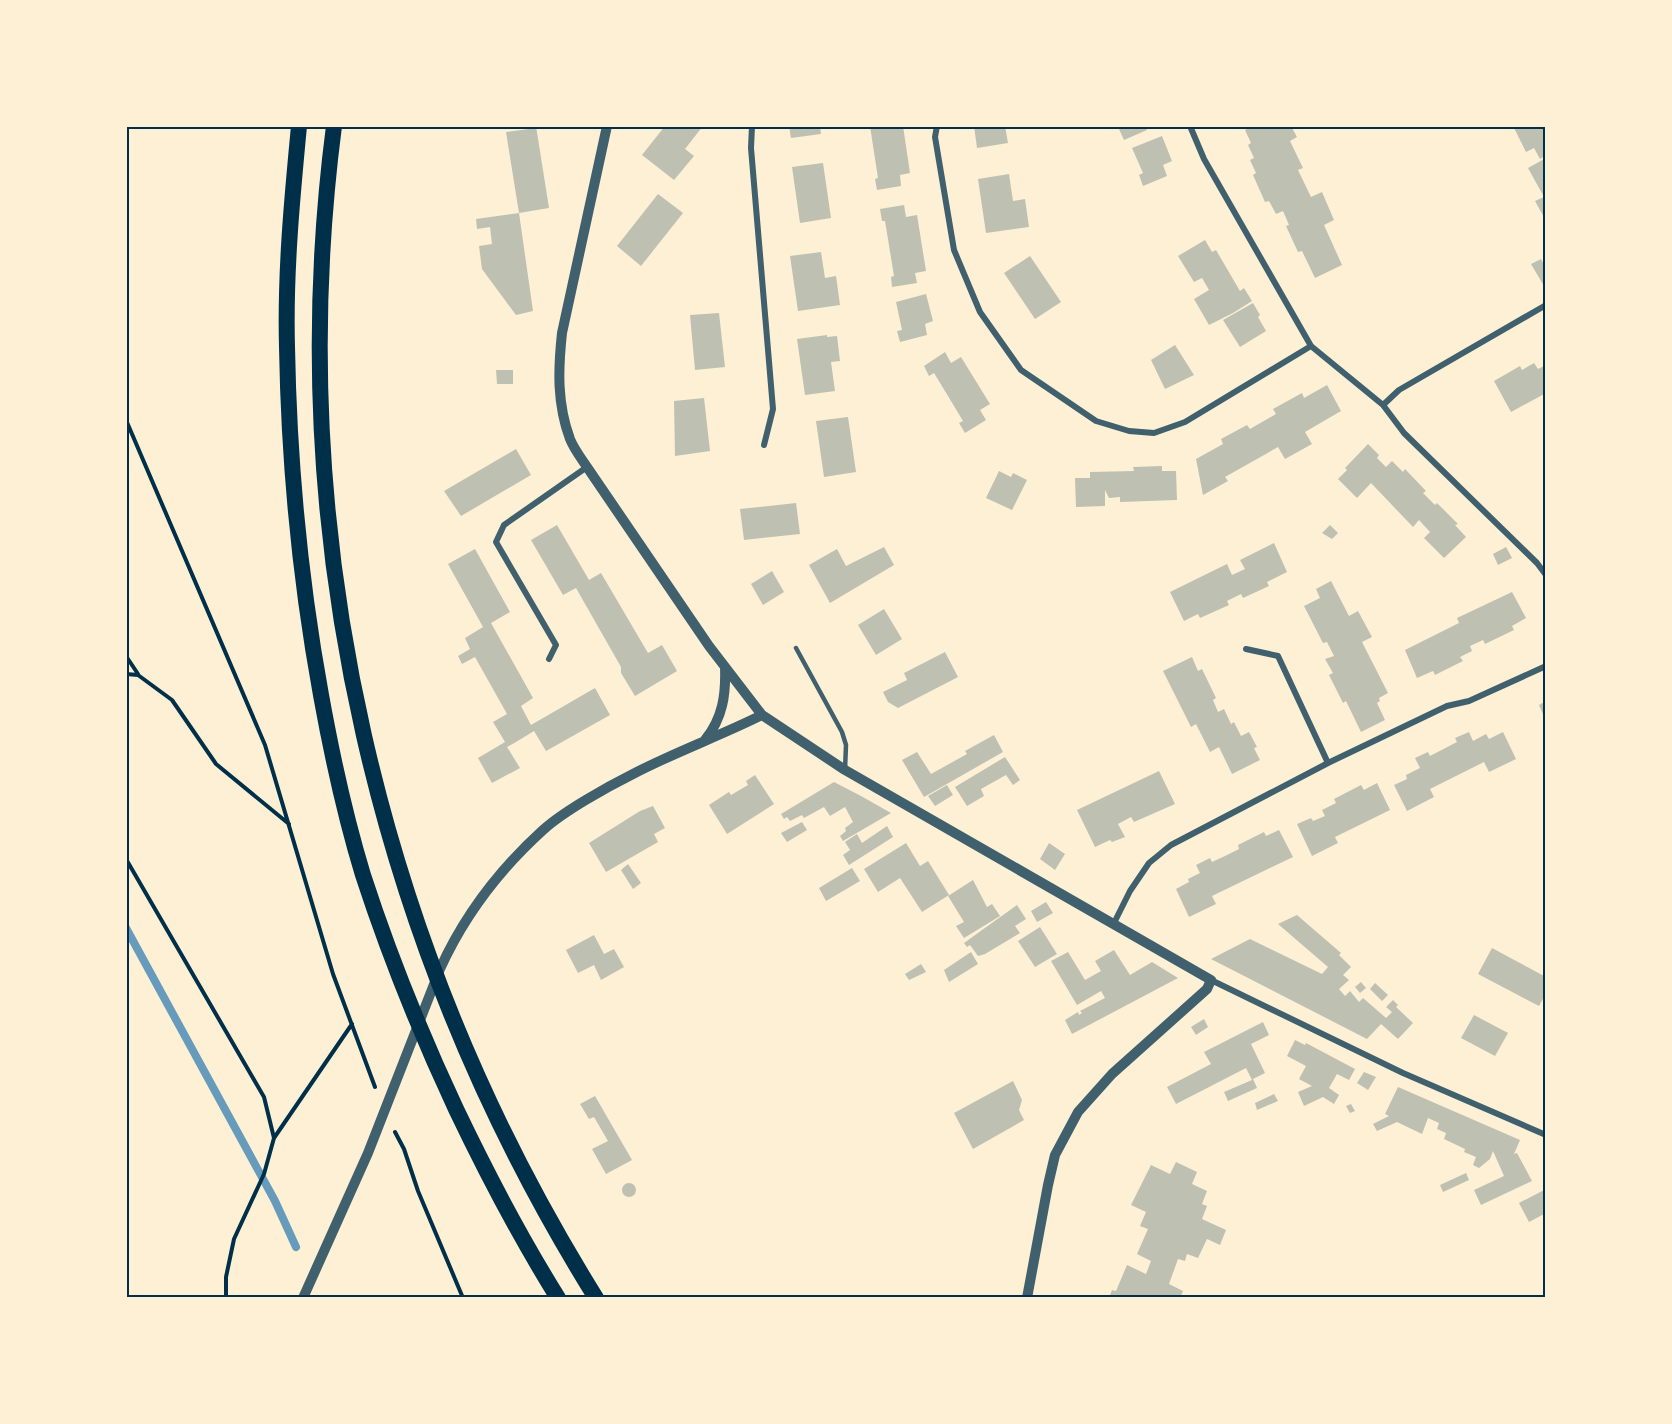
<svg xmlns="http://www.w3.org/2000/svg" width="1672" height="1424" viewBox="0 0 1672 1424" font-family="Barlow,sans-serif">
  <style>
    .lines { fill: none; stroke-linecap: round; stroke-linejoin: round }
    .stream { stroke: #669bbc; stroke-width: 8 }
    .building { fill: #bec0b2 }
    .path { stroke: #003049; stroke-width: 4 }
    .service { stroke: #3f606c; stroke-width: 4.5 }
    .minor { stroke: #3f606c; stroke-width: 6 }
    .tertiary { stroke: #3f606c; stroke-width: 10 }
    .trunk { stroke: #003049; stroke-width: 16 }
    .neatline { fill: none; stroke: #003049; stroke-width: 2 }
  </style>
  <rect width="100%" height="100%" fill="#fdf0d5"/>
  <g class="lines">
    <path class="stream" d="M126 928 275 1201 296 1247"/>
  </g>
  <path class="building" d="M528 126H536L549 208 519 213 506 132 529 129Z
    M665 126H703L685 149 694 156 674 180 642 155Z
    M789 126H820L821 134 791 138Z
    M870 126H903L910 173 900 175 901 186 877 190 875 179 878 178Z
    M974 126H1005L1008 143 977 148Z
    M1123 126H1146L1147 130 1124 140 1119 129 1123 128Z
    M1254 126H1291L1297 137 1290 141 1303 168 1298 170 1311 197 1322 192 1334 220 1324 225 1342 265 1315 278 1302 251 1298 252 1286 226 1289 225 1283 211 1276 214 1269 201 1265 202 1253 175 1256 173 1250 160 1254 158 1248 145 1251 143 1245 130Z
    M1513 126H1546V155L1540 159 1534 148 1526 152Z
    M1162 136 1172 161 1163 165 1167 176 1143 186 1139 175 1143 173 1132 148Z
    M1546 158V221L1535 201 1544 197 1528 168Z
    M823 163 831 218 800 223 792 167Z
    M1009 174 1013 201 1025 199 1029 227 986 233 978 179Z
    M658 194 683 213 641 266 617 246Z
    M904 205 906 217 917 215 926 271 915 273 917 283 892 287 891 277 894 276 885 221H882L880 209Z
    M519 213 533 311 516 315 482 269 479 246 492 244 490 227 477 229 476 219Z
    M1205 240 1212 252 1216 250 1240 291 1244 288 1252 301 1233 313 1209 325 1194 299 1209 290 1202 278 1194 282 1178 256Z
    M821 252 825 278 836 276 840 305 798 311 790 256Z
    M1030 256 1061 302 1035 319 1004 273Z
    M1541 259 1546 268V285L1544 286 1531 264Z
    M926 294 933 321 925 324 927 335 900 342 897 331 902 330 896 302Z
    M1253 303 1260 315 1258 317 1266 331 1240 347 1223 320Z
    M719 313 725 367 695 370 690 315Z
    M827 335V337L837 336 840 361 831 362 835 391 805 395 797 339Z
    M1175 345 1194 375 1165 389 1151 360Z
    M945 352 951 363 961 357 990 404 980 410 986 420 965 433 959 423 963 421 948 396 934 373 929 376 924 366Z
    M1534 363 1538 369 1546 365V393L1511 412 1494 381 1520 366 1522 370Z
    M496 370H513V384H497Z
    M1327 385 1341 411 1305 432 1312 444 1285 459 1278 447 1225 477 1228 481 1203 495 1196 459 1223 444 1221 439 1247 425 1250 429 1276 414 1273 409 1302 393 1304 398Z
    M704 398 710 451 675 456 674 401Z
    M848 417 856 472 824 477 816 421Z
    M1368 444 1379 455 1377 458 1386 467 1392 461 1403 472 1405 469 1426 491 1423 493 1435 505 1437 503 1458 524 1455 525 1466 537 1444 558 1424 538 1430 532 1419 520 1413 527 1371 483 1357 498 1338 479 1347 470 1345 468Z
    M516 449 531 475 461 516 444 491Z
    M1162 466V471H1176L1177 500 1120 502V497L1109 498 1105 490V506L1076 507 1075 478H1090V472L1134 471 1133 467Z
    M999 471 1011 477 1013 473 1027 480 1012 510 986 498Z
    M796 503 800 534 744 540 740 509Z
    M557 525 589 580 601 573 648 653 662 645 677 671 635 696 621 673V667L576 588 563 595 531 540Z
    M1330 525 1338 533 1332 539 1322 533Z
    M1274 543 1287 572 1267 582 1269 586 1243 598 1241 594 1227 601 1229 605 1200 618 1198 614 1184 621 1170 592 1227 564 1232 575 1245 569 1240 560Z
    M884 547 894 565 830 603 809 565 837 549 846 566Z
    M1506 547 1512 558 1498 565 1493 554Z
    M475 549 510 612 491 623 533 698 521 706 531 725 595 688 610 715 546 751 534 731 516 742 507 747 520 768 492 783 478 758 505 742 493 722 507 714 475 657 462 664 458 656 470 649 465 638 483 627 448 564Z
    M772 571 784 592 763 605 751 584Z
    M1331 581 1349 616 1358 611 1372 637 1362 642 1388 693 1379 698 1380 701 1377 703 1385 720 1361 732 1346 701 1343 703 1329 675 1333 673 1325 659 1334 656 1327 642 1323 643 1304 606 1320 598 1316 589Z
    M1512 592 1526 618 1512 626 1514 630 1485 644 1483 640 1470 646 1472 651 1460 657 1463 661 1435 675 1433 671 1417 678 1405 650 1459 623 1457 618Z
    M884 609 902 639 876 655 858 625Z
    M945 652 958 677 898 708 888 702 883 692 907 680 904 673Z
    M1192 657 1198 671 1202 669 1216 698 1213 700 1218 712 1224 709 1231 724 1234 722 1241 736 1249 732 1257 747 1254 748 1260 760 1232 774 1219 747 1210 752 1196 724 1191 727 1163 671Z
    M1546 701V721L1539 705Z
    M1469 732 1473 741 1486 734 1489 739 1503 732 1516 759 1489 772 1484 762 1430 789 1434 797 1407 811 1394 785 1407 779 1406 775 1420 768 1415 758 1428 752 1430 756 1457 742 1455 738Z
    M994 735 1003 752 924 797 902 760 917 752 931 774 967 754 965 751Z
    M1005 757 1020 780 1013 785 1006 775 981 789 984 796 967 806 955 787Z
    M1159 771 1175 804 1134 822 1131 817 1118 824 1125 837 1112 842 1110 840 1095 847 1077 810Z
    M755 775 774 804 727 834 709 805 729 792 731 795 748 785 746 781Z
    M834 782 861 796 891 813 843 841 840 836 846 831 845 828 853 822 845 807 830 816 824 807 804 818 802 815 790 821 787 817 784 819 781 814Z
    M1377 783 1390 810 1335 837 1338 843 1312 856 1297 824 1311 818 1313 821 1325 816 1322 810 1336 803 1334 799 1361 785 1364 790Z
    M947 785 953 795 935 806 928 796Z
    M653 806 665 828 654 834 658 842 606 872 589 843 640 811Z
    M802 822 807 830 787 842 781 833Z
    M887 826 893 837 849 865 843 855 850 850 845 842 857 834 862 843Z
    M1279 830 1293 857 1212 896 1216 904 1189 917 1176 889 1189 882 1188 879 1200 873 1196 865 1210 858 1212 862 1225 856 1239 849 1238 845 1264 832 1266 836Z
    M906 843 920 866 928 861 949 895 922 912 900 878 878 892 864 869Z
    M1049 843 1065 854 1055 870 1040 859Z
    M628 864 641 883 633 889 621 870Z
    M852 868 860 881 826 901 819 888Z
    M973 880 987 907 992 904 1000 916 964 938 956 926 964 922 948 896Z
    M1046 902 1053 913 1037 922 1031 911Z
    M1017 905 1026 919 1015 926 1020 933 985 954 978 956 970 945 967 947 964 943Z
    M1297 915 1341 953 1339 955 1351 967 1343 975 1349 980 1339 989 1345 996 1350 991 1359 1002 1363 998 1386 1018 1392 1012 1386 1007 1393 1000 1398 1005 1396 1007 1413 1023 1398 1039 1381 1024 1367 1039 1211 959 1250 939 1322 974 1328 967 1278 924Z
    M1040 927 1057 954 1035 967 1018 941Z
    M594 935 604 954 614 949 624 967 601 980 594 965 578 973 566 950Z
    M1492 948 1546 977V993L1539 1006 1478 974Z
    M1114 950 1130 975 1152 962 1178 978 1072 1034 1065 1020 1078 1012 1079 1015 1082 1013 1080 1011 1105 998 1101 991 1077 1005 1051 961 1068 952 1085 980 1101 971 1095 961Z
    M971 952 978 964 949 982 944 970Z
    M921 964 926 972 909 980 905 974Z
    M1361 982 1366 988 1360 993 1355 987Z
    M1375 983 1388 995 1382 1001 1370 989Z
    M1474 1015 1508 1033 1495 1056 1461 1038Z
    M1204 1019 1208 1027 1196 1035 1191 1027Z
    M1263 1022 1269 1035 1251 1044 1265 1073 1253 1079 1257 1088 1228 1101 1224 1092 1252 1080 1246 1068 1176 1104 1167 1087 1211 1064 1204 1052Z
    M1295 1040 1305 1045 1306 1043 1355 1069 1349 1080 1337 1074 1329 1088 1339 1095 1334 1104 1323 1097 1304 1106 1298 1092 1312 1086 1299 1079 1306 1066 1287 1056Z
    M1364 1072 1376 1077 1368 1090 1357 1083Z
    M1013 1081 1022 1100 1019 1110 1024 1120 973 1149 954 1113Z
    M1398 1087 1520 1140 1514 1154 1517 1153 1532 1181 1481 1205 1474 1190 1504 1176 1493 1151 1490 1159 1479 1168 1473 1165 1476 1157 1464 1152 1465 1149 1444 1139 1446 1133 1437 1129 1439 1123 1428 1118 1422 1134 1397 1122 1377 1131 1373 1124 1389 1116 1385 1114Z
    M1274 1094 1278 1101 1257 1110 1255 1103Z
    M595 1096 632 1160 606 1174 592 1149 608 1141 594 1117 589 1119 580 1104Z
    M1351 1104 1355 1111 1350 1113 1346 1106Z
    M1176 1162 1197 1172 1192 1184 1207 1191 1202 1204 1207 1206 1202 1219 1226 1230 1220 1245 1207 1239 1198 1258 1187 1254 1185 1261 1178 1259 1169 1284 1183 1291 1180 1298H1109L1112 1290 1116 1291 1127 1265 1146 1274 1151 1261 1137 1254 1148 1229 1140 1226 1146 1212 1131 1205 1151 1165 1170 1174Z
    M1466 1173 1469 1180 1443 1192 1440 1185Z
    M622 1190a7 7 0 1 1 14 0a7 7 0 1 1-14 0Z
    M1546 1189V1213L1529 1222 1519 1203Z"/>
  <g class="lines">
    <path class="path" d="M126 420 265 745 333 974 375 1087
      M126 656 138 674
      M126 674 138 675 172 700 216 764 289 824
      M126 859 264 1097 274 1138
      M395 1132 404 1149 418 1191 463 1298
      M226 1298V1277L234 1239 264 1174 274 1138 352 1024"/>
    <path class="service" d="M796 648 842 732 846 745 845 770"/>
    <path class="minor" d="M752 126 751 148 773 409 764 445
      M937 126 935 137 954 250 980 312 1021 370 1096 421 1129 431 1154 433 1185 422 1311 346
      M1190 126 1204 159 1311 346 1383 405 1404 433 1537 563 1546 575
      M1383 405 1399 390 1546 305
      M1246 649 1278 656 1328 763
      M549 659 556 645 496 542 504 525 587 467
      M1113 925 1130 891 1149 863 1171 845 1328 763 1447 706 1469 701 1546 666
      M1211 980 1403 1073 1546 1135"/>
    <path class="tertiary" d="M607 126 562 333C558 370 557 404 570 439 574 449 581 458 587 467L709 646 762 715 845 770 1211 980 1207 989 1112 1074 1078 1112 1055 1155 1048 1185 1027 1298
      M705 740C723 718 726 694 725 667
      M303 1298 368 1153 440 969C464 916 500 869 543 830 564 811 607 787 633 774 675 752 720 736 762 715"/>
    <path class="trunk" d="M299 126C292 199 285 273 287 347 289 464 300 580 321 695 332 756 345 816 363 875 389 955 420 1032 456 1109 487 1174 520 1237 558 1298
      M334 126C281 534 379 950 596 1298"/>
  </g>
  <rect width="1672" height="1424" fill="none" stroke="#fdf0d5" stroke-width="255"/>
  <rect x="128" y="128" width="1416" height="1168" class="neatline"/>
</svg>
